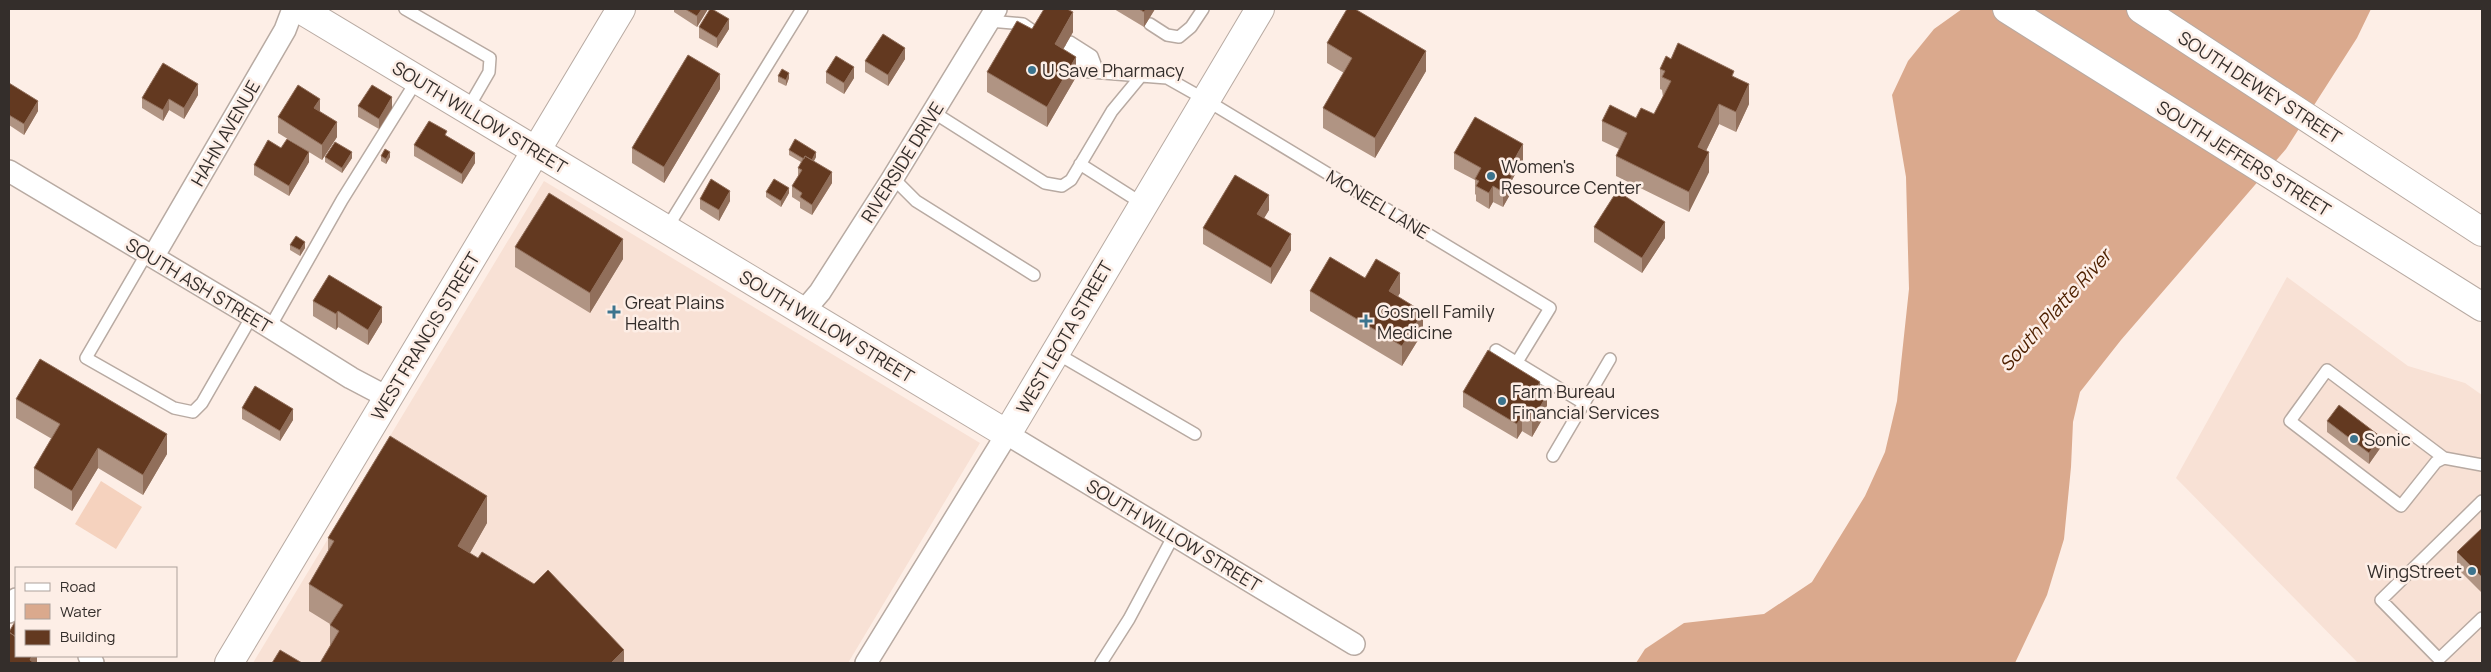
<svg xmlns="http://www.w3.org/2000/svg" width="2491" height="672" viewBox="0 0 2491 672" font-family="Manrope,sans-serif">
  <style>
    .built { fill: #f8e1d5 }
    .green { fill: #f5d2be }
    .water { fill: #daa98d }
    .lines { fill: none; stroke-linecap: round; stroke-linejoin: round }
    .service-casing { stroke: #b8aaa2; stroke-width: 14 }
    .minor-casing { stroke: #b8aaa2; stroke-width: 24 }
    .tertiary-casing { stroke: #b8aaa2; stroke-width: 30 }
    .secondary-casing { stroke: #b8aaa2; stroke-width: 30 }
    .trunk-casing { stroke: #b8aaa2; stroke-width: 30 }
    .service { stroke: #fff; stroke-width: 11 }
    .minor { stroke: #fff; stroke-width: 21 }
    .tertiary { stroke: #fff; stroke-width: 28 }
    .secondary { stroke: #fff; stroke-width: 28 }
    .trunk { stroke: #fff; stroke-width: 28 }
    .wall { fill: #b09483 }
    .shaded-wall { fill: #916f5b }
    .building { fill: #633920; stroke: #916f5b }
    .poi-dot { fill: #3c748e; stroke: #fdeee6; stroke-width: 2 }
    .labels { text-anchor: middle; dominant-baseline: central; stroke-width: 5; stroke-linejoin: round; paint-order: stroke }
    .poi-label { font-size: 18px; fill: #342e2b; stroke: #fdeee6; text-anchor: start }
    .street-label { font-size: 18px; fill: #342e2b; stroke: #fdeee6 }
    .water-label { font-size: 19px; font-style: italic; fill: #4f2101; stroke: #fdeee6 }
  </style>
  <rect width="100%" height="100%" fill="#fdeee6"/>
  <path class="built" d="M544 181 980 443 848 663H253Z
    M2287 277 2408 366 2465 383 2482 395V663H2358L2176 478Z"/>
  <path class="green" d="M101 481 142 507 116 549 75 524Z"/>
  <path class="water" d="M1962 9H2371L2357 38 2286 149 2121 340 2080 392 2073 422 2071 467 2064 539 2047 595 2015 663H1636L1645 649 1684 623 1764 614 1812 582 1865 496 1885 452 1897 401 1909 289 1906 177 1892 95 1908 61 1934 29Z"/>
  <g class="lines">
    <defs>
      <path id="service" d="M405 9 490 58 489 72 467 110
        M989 21 1023 24 1036 33
        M1150 24 1167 35 1179 37 1191 27 1203 9
        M1070 42 1092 56 1098 72
        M1064 51 1096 71
        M1064 62 1078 71 1141 76
        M933 112 1045 183 1062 186 1071 180 1112 111 1141 76 1167 78 1206 100 1550 308 1517 362
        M1080 164 1143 204
        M893 178 916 201 1034 275
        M667 228 802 9
        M147 253 86 358 174 408 193 412 202 403 252 316
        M270 327 342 200 417 80
        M1496 350 1585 404
        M1056 353 1195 434
        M1553 456 1610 359
        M2444 458 2436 462 2401 506 2290 421 2327 370 2444 458 2482 465
        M2482 501 2381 600 2439 659 2482 618
        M1101 663 1129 619 1174 535"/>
      <path id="minor" d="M9 171 252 316 351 378 389 398
        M153 257 285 30 293 9
        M803 312 820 292 891 181 996 9
        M9 612 16 599
        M89 656 93 663
        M866 663 1007 434 1354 644"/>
      <path id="tertiary" d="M229 663 621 9"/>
      <path id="secondary" d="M300 9 1007 434 1260 9"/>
      <path id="trunk" d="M2007 9 2482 307
        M2141 9 2482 232"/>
    </defs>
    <use href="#service" class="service-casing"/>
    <use href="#minor" class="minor-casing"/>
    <use href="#tertiary" class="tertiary-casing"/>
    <use href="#secondary" class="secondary-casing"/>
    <use href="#trunk" class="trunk-casing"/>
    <use href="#service" class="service"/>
    <use href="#minor" class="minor"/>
    <use href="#tertiary" class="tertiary"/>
    <use href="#secondary" class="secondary"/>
    <use href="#trunk" class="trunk"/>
  </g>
  <path class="wall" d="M674 9H708L697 27 674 12Z
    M1114 9H1155L1144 27Z
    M699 27 729 29 717 48 699 38Z
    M1032 29 1073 32 1063 49 1076 77 1047 127 987 92V72Z
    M1327 43 1426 71 1375 158 1323 128V108L1344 73 1327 63Z
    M905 59 888 86 865 72V61Z
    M1671 59 1734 77 1749 104 1736 132 1719 124 1706 151 1709 172 1689 212 1616 176V156L1619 149 1602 141V121L1636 118 1654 114 1663 97 1662 90 1660 89V69Z
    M826 72 854 78 844 94 826 83Z
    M778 76 789 78 786 86 778 82Z
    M9 83 38 111 24 135 9 125Z
    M720 89 664 183 632 163V148Z
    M198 95 184 119 169 110 163 121 142 108V98Z
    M358 106 392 108 379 129 358 117Z
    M320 112 337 137 322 160 278 133V117Z
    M447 137 475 163 462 184 414 156V145Z
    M281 148 309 162 289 196 254 175V165Z
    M789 150 816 157 814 161 832 183 812 215 800 208V202L792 197V186L798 177V168L801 162 789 155Z
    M1454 153 1523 160 1512 180V191L1503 207 1493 202 1489 209 1476 201V195L1475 194V180L1454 169Z
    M381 156 390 157 386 164 381 161Z
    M325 157 352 158 342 173 325 162Z
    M766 192 789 193 781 207 766 197Z
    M700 199 730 201 719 221 700 209Z
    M1269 210 1264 218 1291 250 1271 284 1203 244V228Z
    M1594 227 1665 238 1642 273 1594 242Z
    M290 245 305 248 300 256 290 250Z
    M515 247 623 259 590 313 515 267Z
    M1365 278 1400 293 1398 296 1423 332 1402 366 1310 311V291Z
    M313 301 382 322 368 345 338 327 336 330 313 316Z
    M1540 391 1547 411 1532 437 1522 431 1517 439 1463 407V392Z
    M16 399 167 454 143 495 98 468 72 511 34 488V468L52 439 16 418Z
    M242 408 293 420 280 441 242 419Z
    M2327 421 2381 447 2369 464 2327 432Z
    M487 523 470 553 624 663 330 647V624L309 611V584L328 551V538Z
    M2482 528V593L2457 568V552Z"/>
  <path class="shaded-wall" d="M702 9H708L697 27V16Z
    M1146 9H1155L1144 27V12Z
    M1073 12V32L1055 64V44Z
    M729 19V29L717 48V38Z
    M905 48V59L888 86V75Z
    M1426 51V71L1375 158V138Z
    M1076 57V77L1047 127V107Z
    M854 67V78L844 94V83Z
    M789 73V78L786 86V80Z
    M720 74V89L664 183V167Z
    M198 84V95L184 119V108Z
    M1749 84V104L1736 132V112Z
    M392 97V108L379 129V119Z
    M169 99V110L163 121V110Z
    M320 99V114L314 108Z
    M38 101V111L24 135V124Z
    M1719 104V124L1698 167V147Z
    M337 122V137L322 160V145Z
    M1523 144V160L1512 180V191L1503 207V192L1507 173Z
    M309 152V162L289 196V186Z
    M352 152V158L342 173V168Z
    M390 152V157L386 164V159Z
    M816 152V157L810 168V162Z
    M1709 152V172L1689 212V192Z
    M475 153V163L462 184V174Z
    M832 172V183L812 215V205Z
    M1493 186V202L1489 209V193Z
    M789 188V193L781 207V201Z
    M730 191V201L719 221V210Z
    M1269 195V210L1257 230V214Z
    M1665 222V238L1642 273V258Z
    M1291 234V250L1271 284V268Z
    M623 239V259L590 313V293Z
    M305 242V248L300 256V250Z
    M1400 273V293L1389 311V291Z
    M382 307V322L368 345V330Z
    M338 311V327L336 330V314Z
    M1423 312V332L1402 366V346Z
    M1540 382V397L1536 389Z
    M1547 395V411L1532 437V421Z
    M293 409V420L280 441V431Z
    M1522 416V431L1517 439V424Z
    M167 434V454L143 495V475Z
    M2381 437V447L2369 464V453Z
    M98 448V468L72 511V491Z
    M487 496V523L458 574V546Z
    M624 650V663H611Z
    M32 656H37V663H30V660Z"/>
  <path class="building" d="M685 9H702L697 16Z
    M710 9H712L729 19 717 38 699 27Z
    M1044 9H1067L1073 12 1055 44 1076 57 1047 107 987 72 1017 21 1032 29Z
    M1139 9H1146L1144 12Z
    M1347 9H1355L1426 51 1375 138 1323 108 1352 58 1327 43Z
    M883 34 905 48 888 75 865 61Z
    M1678 43 1734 71 1732 76 1749 84 1736 112 1719 104 1698 147 1709 152 1689 192 1616 156 1627 133 1602 121 1610 105 1636 118 1641 108 1654 114 1671 81 1662 77 1665 71 1660 69 1666 56 1671 59Z
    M688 55 720 74 664 167 632 148Z
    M836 56 854 67 844 83 826 72Z
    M163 63 198 84 184 108 169 99 163 110 142 98Z
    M782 69 789 73 786 80 778 76Z
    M9 83 38 101 24 124 9 115Z
    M298 85 320 99 314 108 337 122 322 145 278 117Z
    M372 85 392 97 379 119 358 106Z
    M1475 117 1523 144 1507 173 1512 176 1503 192 1493 186 1489 193 1476 186 1479 181 1475 179 1481 168 1454 153Z
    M429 121 447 131 445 135 475 153 462 174 414 145Z
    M287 139 309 152 289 186 254 165 268 140 281 148Z
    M795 139 816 152 812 160 805 156 804 159 789 150Z
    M335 142 352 152 342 168 325 157Z
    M385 149 390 152 386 159 381 156Z
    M805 156 832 172 812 205 800 197 802 193 792 186 802 170 798 168Z
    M1235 175 1269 195 1257 214 1291 234 1271 268 1203 228Z
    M711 179 730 191 719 210 700 199Z
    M774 179 789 188 781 201 766 192Z
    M1617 191 1665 222 1642 258 1594 227Z
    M549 193 623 239 590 293 515 247Z
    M296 236 305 242 300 250 290 245Z
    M1330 257 1365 278 1376 259 1400 273 1389 291 1423 312 1402 346 1310 291Z
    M329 275 382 307 368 330 338 311 336 314 313 301Z
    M1488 350 1540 382 1536 389 1547 395 1532 421 1522 416 1517 424 1463 392Z
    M40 359 167 434 143 475 98 448 72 491 34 468 60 424 16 399Z
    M255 386 293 409 280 431 242 408Z
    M2339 405 2381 437 2369 453 2327 421Z
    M390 436 487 496 458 546 478 558 482 552 534 584 548 570 624 650 611 663H320L339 631 330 625 343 605 309 584 334 541 328 538Z
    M2482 528V577L2457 552Z
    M16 620V637L9 632Z
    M9 632 16 637V656H32L30 660 34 663H9Z
    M280 650 302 663H272Z"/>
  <g class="poi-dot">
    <circle cx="1032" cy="70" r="5"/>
    <circle cx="1491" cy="176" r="5"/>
    <path d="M611.5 304.5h5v5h5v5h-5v5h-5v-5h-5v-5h5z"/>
    <path d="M1363.5 313.5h5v5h5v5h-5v5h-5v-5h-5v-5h5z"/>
    <circle cx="1502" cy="401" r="5"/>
    <circle cx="2354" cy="439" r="5"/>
    <circle cx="2472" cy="571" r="5"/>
  </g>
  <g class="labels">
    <g class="poi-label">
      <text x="1042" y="70">U Save Pharmacy</text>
      <text x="1501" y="166">Women's<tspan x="1501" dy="21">Resource Center</tspan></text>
      <text x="625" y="302">Great Plains<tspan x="625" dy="21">Health</tspan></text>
      <text x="1377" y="311">Gosnell Family<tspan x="1377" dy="21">Medicine</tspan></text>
      <text x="1512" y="391">Farm Bureau<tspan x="1512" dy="21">Financial Services</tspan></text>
      <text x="2364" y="439">Sonic</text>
      <text x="2462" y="571" text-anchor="end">WingStreet</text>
    </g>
    <g class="street-label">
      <text transform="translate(2260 87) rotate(33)">SOUTH DEWEY STREET</text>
      <text transform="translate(480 117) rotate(31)">SOUTH WILLOW STREET</text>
      <text transform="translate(225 133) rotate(-60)">HAHN AVENUE</text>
      <text transform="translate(2244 158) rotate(32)">SOUTH JEFFERS STREET</text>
      <text transform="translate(902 162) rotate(-58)">RIVERSIDE DRIVE</text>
      <text transform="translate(1378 204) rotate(31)">MCNEEL LANE</text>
      <text transform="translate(199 285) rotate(31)">SOUTH ASH STREET</text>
      <text transform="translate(827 326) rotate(31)">SOUTH WILLOW STREET</text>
      <text transform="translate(425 336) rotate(-59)">WEST FRANCIS STREET</text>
      <text transform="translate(1064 337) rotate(-60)">WEST LEOTA STREET</text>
      <text transform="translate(1174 535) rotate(31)">SOUTH WILLOW STREET</text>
    </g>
    <g class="water-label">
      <text transform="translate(2055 310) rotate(-48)">South Platte River</text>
    </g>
  </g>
  <rect width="2491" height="672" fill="none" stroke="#342e2b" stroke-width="20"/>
  <rect x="15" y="567" width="162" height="90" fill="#fdeee6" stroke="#ada19b"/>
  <rect x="25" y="583" width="25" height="8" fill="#ffffff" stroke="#ada19b"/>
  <text x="60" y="592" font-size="15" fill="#342e2b">Road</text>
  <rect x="25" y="604" width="25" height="15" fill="#daa98d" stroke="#ada19b"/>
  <text x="60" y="617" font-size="15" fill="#342e2b">Water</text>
  <rect x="25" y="630" width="25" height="15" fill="#633920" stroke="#ada19b"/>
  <text x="60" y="642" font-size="15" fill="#342e2b">Building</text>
</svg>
